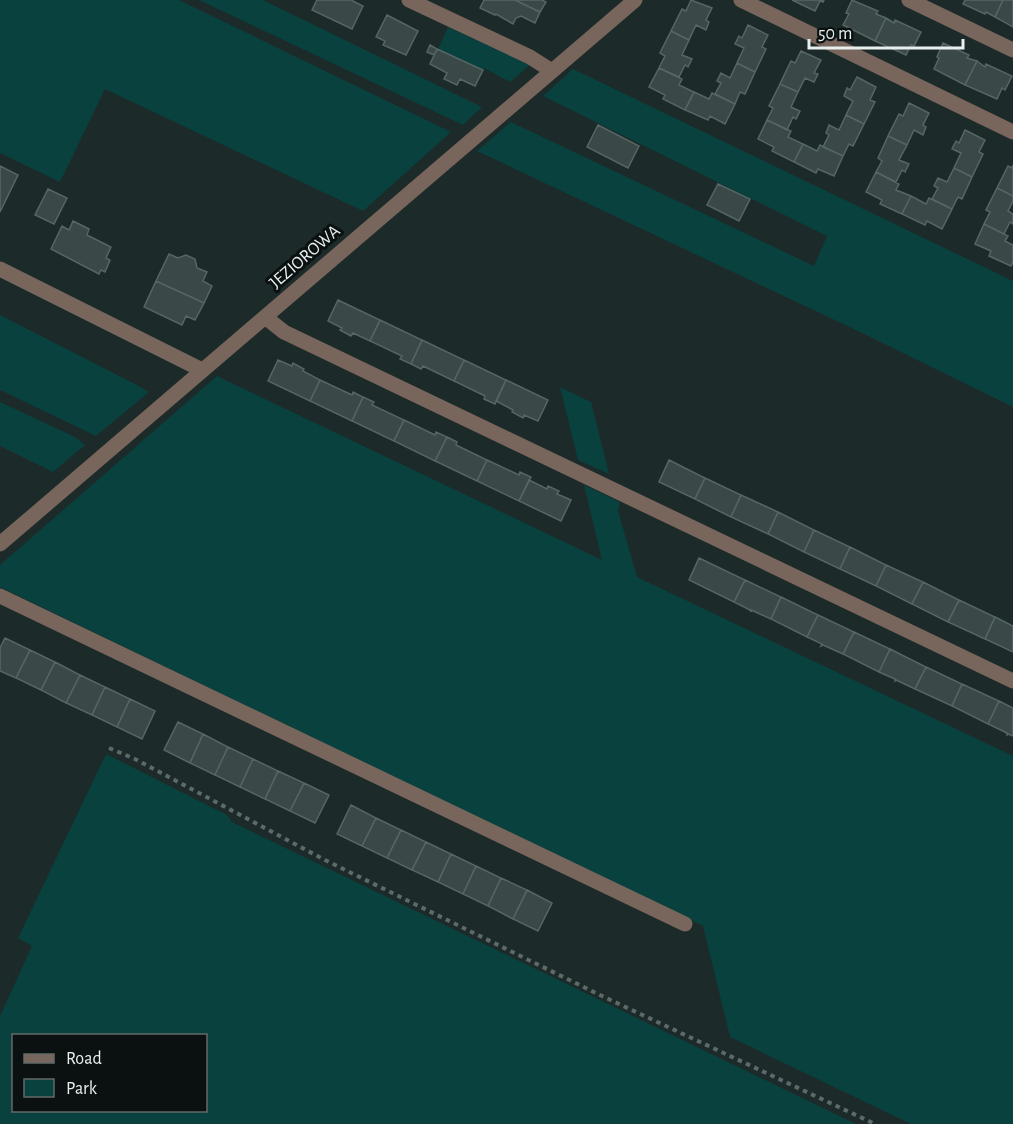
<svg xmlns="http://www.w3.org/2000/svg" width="1013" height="1124" viewBox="0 0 1013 1124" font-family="'Alegreya Sans',sans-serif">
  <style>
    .green { fill: #09413f; fill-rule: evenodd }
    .building { fill: #3a4948; stroke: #566665; stroke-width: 1.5 }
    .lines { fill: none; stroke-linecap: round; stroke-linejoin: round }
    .path { stroke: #5d6a69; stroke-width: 4; stroke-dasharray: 4.5 4.5; stroke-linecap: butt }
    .minor { stroke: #78655c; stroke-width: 15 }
    .labels { text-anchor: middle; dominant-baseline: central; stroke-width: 6; stroke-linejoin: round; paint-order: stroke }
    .street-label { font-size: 18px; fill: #e7f0ef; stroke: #0b1111 }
  </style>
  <rect width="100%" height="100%" fill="#1c2a29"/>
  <path class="green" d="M0 0H179L451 132 363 211 105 89 60 182 0 153Z
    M199 0H263L482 107 463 125Z
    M448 27 530 65 510 82 484 68 483 70 438 49Z
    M573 69 1013 281V407L860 332 477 151 511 122 814 266 827 236 543 96Z
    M0 315 137 385 149 392 96 436 0 390Z
    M217 376 602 560 584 485 620 502 618 511 637 577 1013 756V1124H911L730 1037 703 926 0 587V565Z
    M560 387 591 402 609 474 578 460Z
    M0 402 75 437 85 445 53 472 0 446Z
    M106 754 227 815 232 822 856 1124H0V1016L32 946 18 938ZM14 1036H206V1110H14Z"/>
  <path class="building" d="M317 0H351L363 6 352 29 312 10Z
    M484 0H515L540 12 535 23 521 16 516 18 513 24 496 14 495 15 480 8Z
    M515 0H542L546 2 540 12Z
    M691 0 712 8 706 20 709 22 706 30 696 25 689 40 671 31 682 9 686 11Z
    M792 0H824L823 2 820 1 815 11Z
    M852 0 878 11 876 14 886 18 875 41 843 25 849 14 846 13Z
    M965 0H1003L995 17 986 12 985 14 963 4Z
    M1003 0H1013V27L995 17Z
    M387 15 418 31 406 55 383 45 385 41 376 37Z
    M886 18 894 23 895 20 921 32 914 46 911 45 906 55 875 41Z
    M748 25 768 35 762 47 766 49 755 72 737 63 744 48 735 44 739 36 742 38Z
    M671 31 689 40 682 55 692 59 688 67 685 65 679 77 659 68 665 56 660 53Z
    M943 43 969 55 967 58 977 61 965 85 934 69 939 58 937 57Z
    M430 45 437 49 434 55 427 52Z
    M437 49 483 70 475 86 460 79 457 85 444 79 447 73 430 64Z
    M801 51 821 60 814 73 818 74 814 82 805 78 798 92 780 84 791 61 795 63Z
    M977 61 985 67 986 64 1012 76 1005 90 1002 88 997 99 965 85Z
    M737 63 755 72 745 94 740 92 735 104 715 94 721 83 717 81 721 73 730 78Z
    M659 68 682 79 679 85 694 92 685 110 663 99 665 95 649 87Z
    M857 77 876 87 870 100 875 102 864 124 846 115 853 101 844 96 847 88 850 90Z
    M780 84 798 92 791 107 800 111 796 119 793 117 787 130 767 120 773 108 769 106Z
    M694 92 709 99 712 93 735 104 725 124 710 116 708 120 685 110Z
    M909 103 929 113 923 125 926 127 923 135 914 130 907 145 888 136 899 114 903 116Z
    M846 115 864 124 853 146 849 144 843 156 823 147 829 135 826 133 829 125 839 130Z
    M767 120 791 131 788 137 803 144 794 162 772 151 774 147 758 139Z
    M598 125 639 146 628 168 587 147Z
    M965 130 985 140 979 152 983 154 972 177 954 168 961 153 952 149 956 141 959 143Z
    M888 136 907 145 899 160 909 164 905 172 902 170 896 182 876 172 882 161 878 158Z
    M803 144 817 151 820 145 843 156 834 176 818 169 816 173 794 162Z
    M1013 165V196L997 188 1008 166 1012 168Z
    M0 166 18 175 0 212Z
    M954 168 972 177 962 199 958 197 952 209 932 199 938 188 934 186 938 178 947 182Z
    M876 172 899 184 896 190 911 196 902 214 880 204 882 200 866 192Z
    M718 184 750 199 739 221 707 205Z
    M997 188 1013 196V201L1008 211 1013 214V224L1010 222 1004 234 984 224 990 212 986 210Z
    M48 189 67 198 54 224 35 215Z
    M911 196 926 204 929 198 952 209 942 229 927 221 925 225 902 214Z
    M73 221 89 229 87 235 111 247 106 258 110 260 105 272 101 270 99 274 51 249 62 226 69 230Z
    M984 224 1008 236 1005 241 1013 245V262L1011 266 989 256 991 251 975 244Z
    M169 254 178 258 186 255 195 259 197 268 207 272 203 281 212 286 204 303 156 281Z
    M156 281 204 303 195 320 186 316 182 325 144 307Z
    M338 300 380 320 370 341 353 333 351 336 340 330 342 328 328 321Z
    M380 320 422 340 411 364 400 359 402 356 370 341Z
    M422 340 464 360 454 381 423 366 421 369 411 364Z
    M278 360 292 366 293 363 304 369 303 371 320 380 310 401 268 381Z
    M464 360 506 380 495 404 484 399 485 396 454 381Z
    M320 380 352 395 353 392 363 397 352 421 310 401Z
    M506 380 548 400 538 421 524 415 523 418 512 412 513 410 496 401Z
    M363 397 374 402 372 405 404 420 394 441 352 421Z
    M404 420 435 435 436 432 447 437 435 461 394 441Z
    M447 437 457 442 456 445 487 460 477 481 435 461Z
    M487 460 519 475 520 472 531 477 519 501 477 481Z
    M669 460 705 478 695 499 659 482Z
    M705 478 741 495 731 517 695 499Z
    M529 480 547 489 548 486 559 491 557 494 571 500 561 521 519 501Z
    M741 495 778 512 768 534 731 517Z
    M778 512 814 530 804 552 768 534Z
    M814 530 850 547 840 569 804 552Z
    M850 547 886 565 876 586 840 569Z
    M699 558 745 580 734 602 689 580Z
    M886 565 923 582 912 604 876 586Z
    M745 580 781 597 771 619 751 610V612L750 610 734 602Z
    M923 582 959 600 948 622 912 604Z
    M781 597 818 615 807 637 771 619Z
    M959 600 995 617 985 639 948 622Z
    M818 615 854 632 843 654 823 645 821 646 822 644 807 637Z
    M995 617 1013 626V652L985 639Z
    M854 632 890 649 879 672 843 654Z
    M5 638 30 650 16 678 0 671V648Z
    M890 649 926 667 915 689 896 680 895 681V679L879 672Z
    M30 650 55 662 41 690 16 678Z
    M55 662 80 675 66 703 41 690Z
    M926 667 962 684 952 706 915 689Z
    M80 675 105 687 92 715 66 703Z
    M962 684 999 701 988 724 952 706Z
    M105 687 130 699 117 727 92 715Z
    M130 699 155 711 142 739 117 727Z
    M999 701 1013 708V736L1008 734 1007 735V733L988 724Z
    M178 722 203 734 190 763 164 750Z
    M203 734 228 747 215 775 190 763Z
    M228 747 253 759 240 787 215 775Z
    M253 759 278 771 265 799 240 787Z
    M278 771 304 783 290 811 265 799Z
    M304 783 329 795 315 823 290 811Z
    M351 805 376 818 362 846 337 834Z
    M376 818 401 830 387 858 362 846Z
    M401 830 426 842 412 870 387 858Z
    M426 842 451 854 438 882 412 870Z
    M451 854 476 866 463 894 438 882Z
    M476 866 501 878 488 906 463 894Z
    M501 878 527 890 513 919 488 906Z
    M527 890 552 903 538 931 513 919Z"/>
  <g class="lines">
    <path class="path" d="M109 748 135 759 325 860 602 996 875 1124"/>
    <path class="minor" d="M409 0 530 57 552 71
      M741 0 1013 132
      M909 0 1013 50
      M0 269 202 370
      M265 317 284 332 1013 681
      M0 544 635 0
      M0 596 685 924"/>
  </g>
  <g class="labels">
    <g class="street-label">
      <text transform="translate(305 257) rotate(-41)">JEZIOROWA</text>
    </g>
  </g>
  <rect x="12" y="1034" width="195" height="78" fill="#0b1111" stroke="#636a6a" stroke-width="1.5"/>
  <rect x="24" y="1054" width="30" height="9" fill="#78655c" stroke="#636a6a" stroke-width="1.5"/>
  <text x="66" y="1064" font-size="18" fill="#e7f0ef">Road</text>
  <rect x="24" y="1079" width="30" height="18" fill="#09413f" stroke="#636a6a" stroke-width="1.5"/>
  <text x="66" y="1094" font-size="18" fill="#e7f0ef">Park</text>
  <path d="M809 39v9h154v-9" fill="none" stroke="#e7f0ef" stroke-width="3"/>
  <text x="818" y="39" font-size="18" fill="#e7f0ef" stroke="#0b1111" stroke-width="4.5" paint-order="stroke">50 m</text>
</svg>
